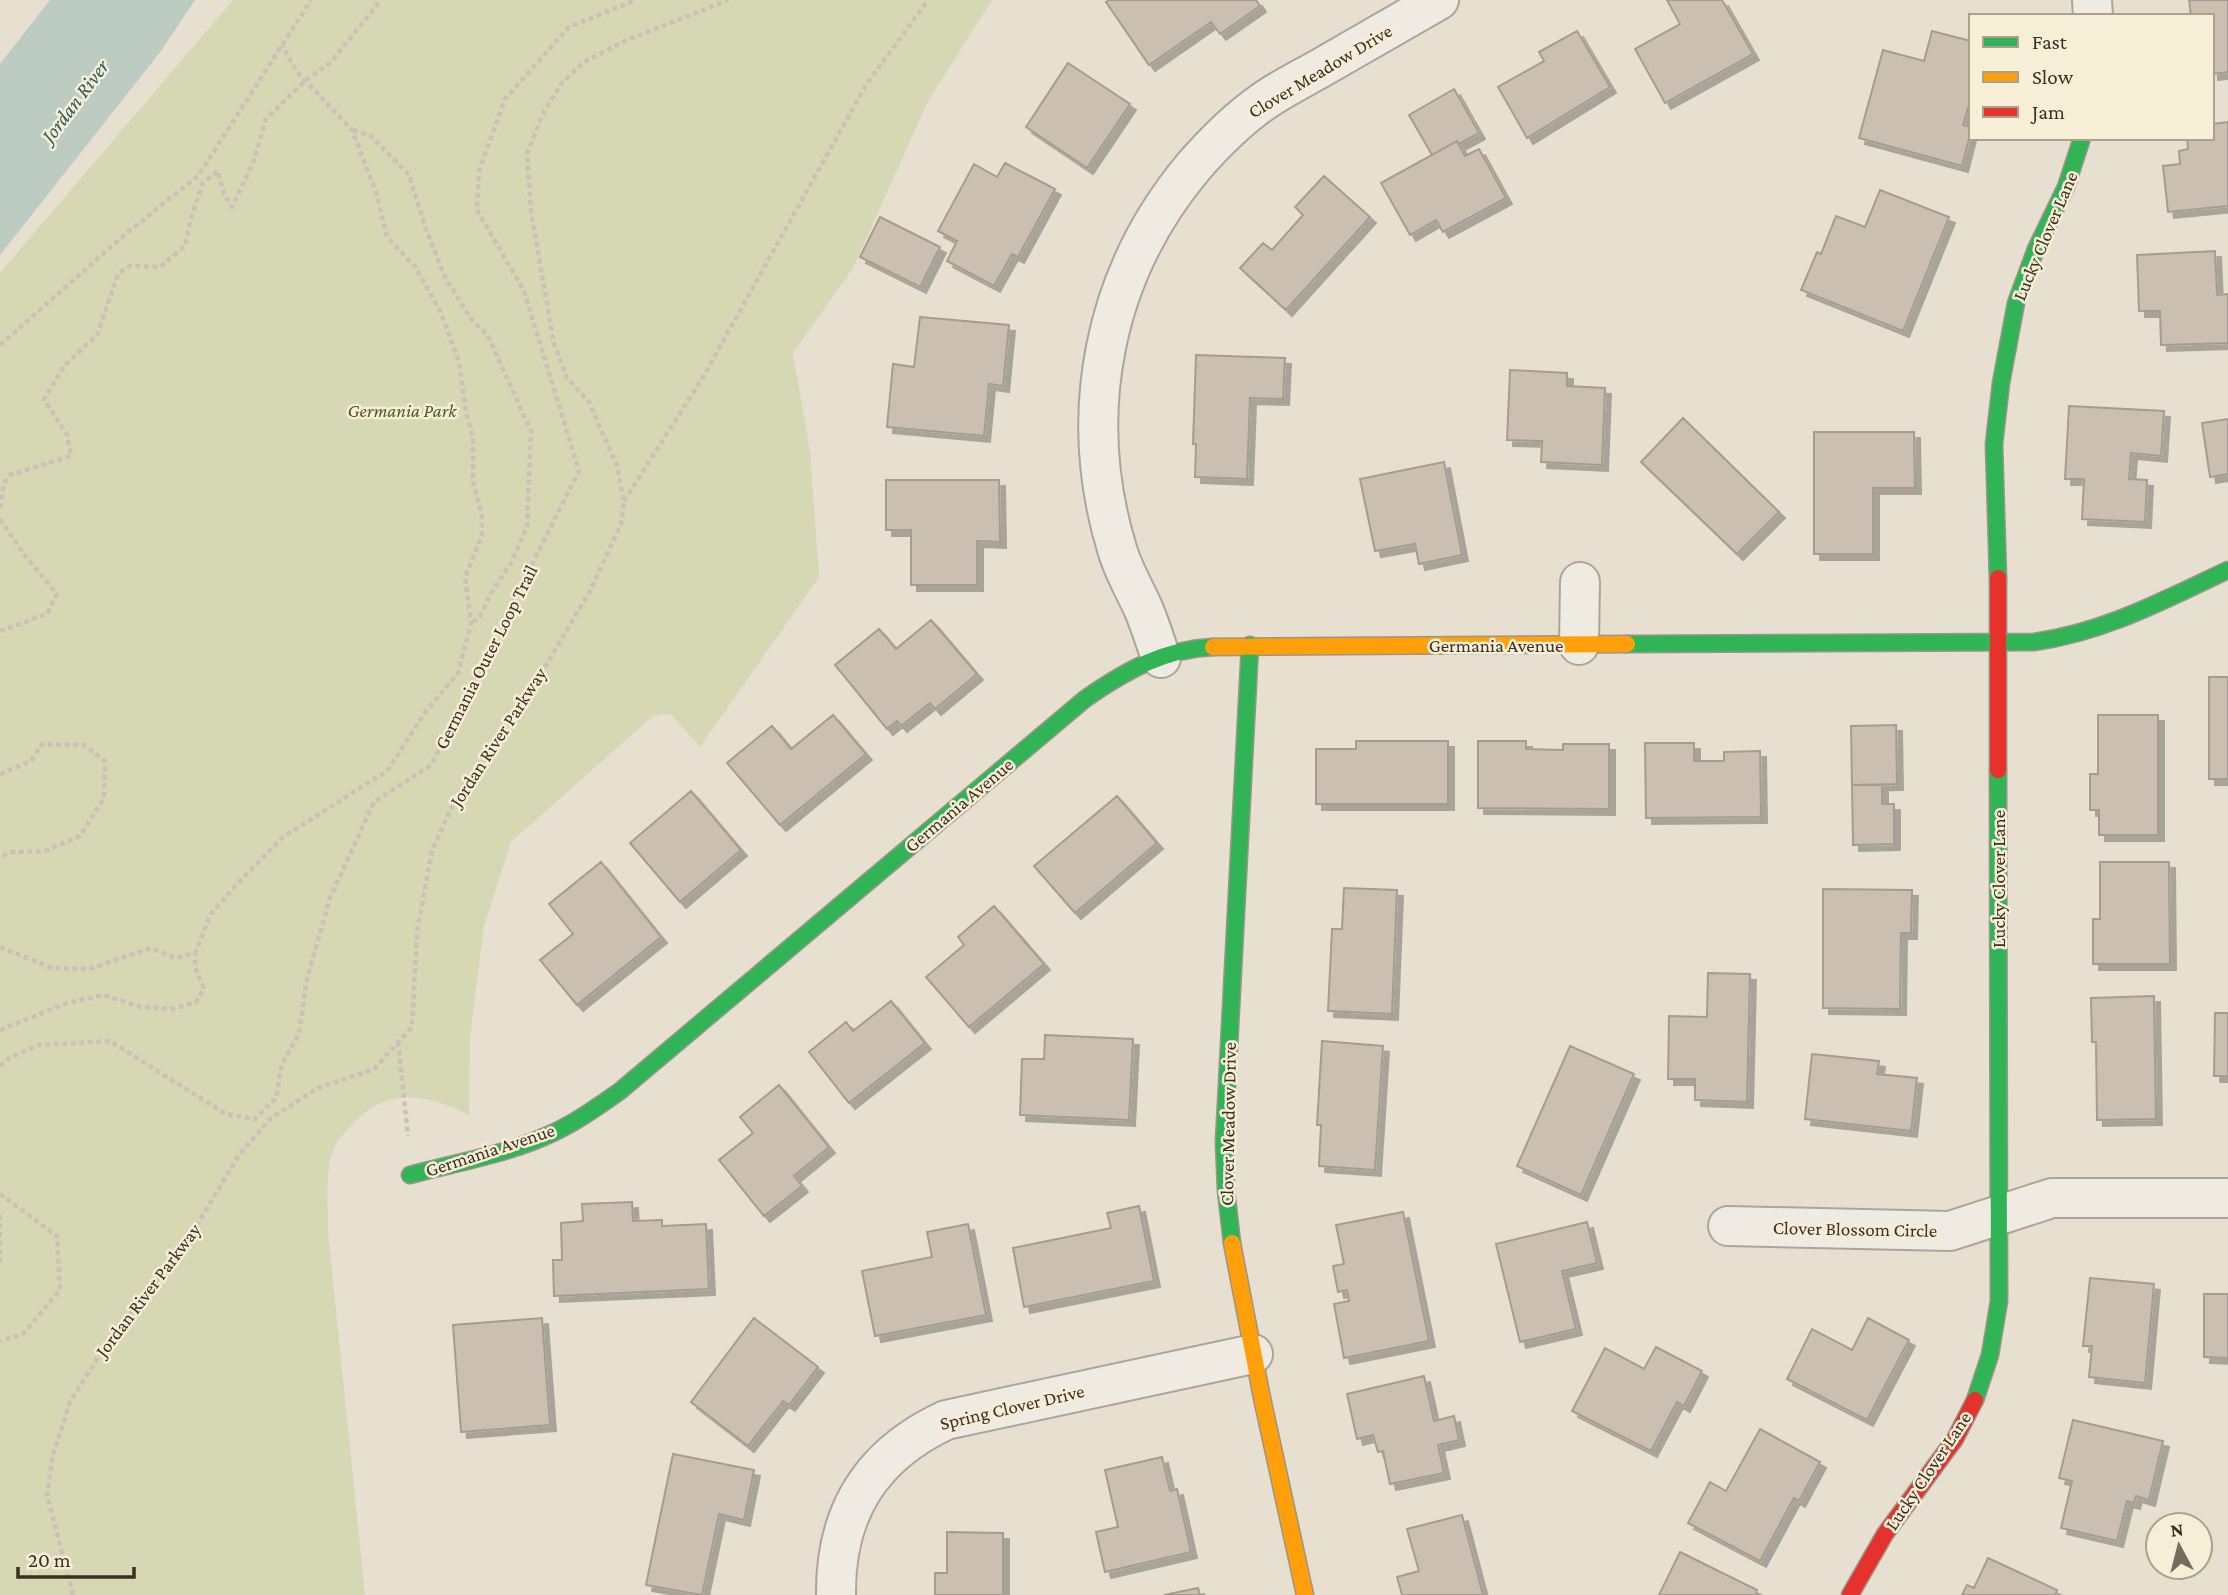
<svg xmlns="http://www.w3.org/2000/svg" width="2228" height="1595" viewBox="0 0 2228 1595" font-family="'Crimson Pro',serif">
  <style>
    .green { fill: #d6d7b3 }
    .water { fill: #bcccc2 }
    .building { fill: #cbbfb2; stroke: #a89c90; stroke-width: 2; filter: url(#shadow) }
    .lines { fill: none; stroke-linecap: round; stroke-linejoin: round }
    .street-casing { stroke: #ada599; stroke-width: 42 }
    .fast-casing { stroke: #9c958a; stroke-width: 19 }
    .slow-casing { stroke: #9c958a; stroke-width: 19 }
    .jam-casing { stroke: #9c958a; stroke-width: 19 }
    .path { stroke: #c8c2b9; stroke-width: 4.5; stroke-dasharray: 5 3.5; stroke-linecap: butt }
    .street { stroke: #efebe3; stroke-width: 38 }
    .fast { stroke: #30b455; stroke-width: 16 }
    .slow { stroke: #ff9f0a; stroke-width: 16 }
    .jam { stroke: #e5322d; stroke-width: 16 }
    .labels { text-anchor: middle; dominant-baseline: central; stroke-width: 5; stroke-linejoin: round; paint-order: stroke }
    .street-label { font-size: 19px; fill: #3d2e20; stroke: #f7eed8 }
    .park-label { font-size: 19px; font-style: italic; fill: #4d5a26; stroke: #f7eed8 }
    .water-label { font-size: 21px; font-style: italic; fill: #2f5d5a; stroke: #f7eed8 }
  </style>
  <defs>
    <filter id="shadow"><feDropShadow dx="6" dy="6" stdDeviation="0" flood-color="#0004"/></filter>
  </defs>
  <rect width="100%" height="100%" fill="#e7e0d1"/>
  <path class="green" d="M233 0H992L928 101 853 268 793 353 810 451 819 577 700 747 671 714 653 716 511 842 484 926 470 1039 469 1115C432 1096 393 1087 359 1117 349 1127 338 1138 333 1151 324 1175 329 1207 328 1232L365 1595H0V273Z"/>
  <path class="water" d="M50 0H195L161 51 0 255V64Z"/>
  <path class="building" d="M1109 0H1256L1260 6 1220 34 1211 22 1149 65 1106 2Z
    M1667 0H1722L1753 54 1665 103 1635 49 1680 24Z
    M2189 0H2228V72L2212 74V16H2191Z
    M1577 31 1610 87 1527 138 1498 87 1544 61 1539 52Z
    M1932 31 1971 41V98L1963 125 1971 127V131L1962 166 1859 138 1883 50 1924 61Z
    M1068 63 1130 104 1087 168 1026 127Z
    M1454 89 1479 133 1459 144 1457 141 1432 155 1409 115Z
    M2228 122V206L2168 212 2163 166 2180 164 2179 151 2188 149 2187 138H2212V124Z
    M1457 141 1465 156 1479 149 1506 198 1443 232 1436 220 1410 235 1381 183Z
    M1005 163 1055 189 1018 257 1012 254 994 286 947 261 957 241 938 231 974 164 997 177Z
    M1324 176 1370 217 1286 310 1240 268 1263 243 1272 250 1303 215 1295 207Z
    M1880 190 1949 217 1903 331 1801 290 1817 252 1821 254 1836 216 1865 227Z
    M880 217 940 247 920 287 860 257Z
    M2215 251 2217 295 2228 294V343L2161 345 2160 311H2139L2137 255Z
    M920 317 1009 325 1003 386 989 384 984 436 887 427 893 364 914 367Z
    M1196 355 1285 358 1283 399 1250 398 1247 479 1195 477 1196 444H1193Z
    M1510 370 1567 373V386L1605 388 1602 465 1541 462 1542 441 1507 440Z
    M2069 406 2164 411 2161 456 2131 453 2129 479 2147 480 2145 522 2082 519 2084 479H2065Z
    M1683 418 1779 512 1737 554 1641 462Z
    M2228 419V474L2210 477 2202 423Z
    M1814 432H1914L1915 488H1873V554H1814Z
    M1444 462 1462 555 1419 564 1415 544 1375 551 1360 479Z
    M886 480H999L1000 542 977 541V585H911V530H886Z
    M931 620 977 674 935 709 930 703 901 726 897 721 887 729 835 665 879 629 896 649Z
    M2209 677H2228V779H2209Z
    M833 715 866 754 780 825 727 763 772 726 791 749Z
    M2098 715H2158V835H2099V810H2090V774H2098Z
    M1896 725 1897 784 1852 785 1851 726Z
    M1356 741H1448V804H1316V749H1356Z
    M1478 741H1526V749L1563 750V744H1609V809L1478 808Z
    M1645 743H1694V761H1724V752L1760 751 1761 817 1646 818Z
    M1852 785H1882V804H1894V844L1853 845Z
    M691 791 741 850 680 902 630 843Z
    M1117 796 1157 843 1075 913 1034 866Z
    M601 862 661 937 577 1005 540 960 573 934 549 904Z
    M2100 862H2169L2170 964H2093V919H2100Z
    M1344 888 1397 890 1392 1014 1328 1011 1332 929H1342Z
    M1823 889 1912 890 1911 933H1901L1900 1009 1823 1008Z
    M994 906 1044 964 969 1027 926 977 964 945 958 937Z
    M1708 973 1750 974 1747 1102 1695 1100V1079H1668L1669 1016 1707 1017Z
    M2154 996 2156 1119 2097 1120 2096 1042H2092L2091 998Z
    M891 1001 925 1043 849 1103 809 1052 846 1022 853 1031Z
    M2215 1013H2228V1076H2214Z
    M1045 1035 1133 1039 1129 1120 1020 1115 1022 1059H1044Z
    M1322 1041 1383 1046 1375 1170 1319 1166 1321 1125H1317Z
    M1570 1046 1634 1074 1581 1195 1517 1166Z
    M1812 1054 1879 1061 1877 1074 1917 1078 1911 1131 1805 1119Z
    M779 1085 829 1147 794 1176 802 1186 764 1216 719 1160 753 1133 740 1117Z
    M632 1202 633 1221 662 1220V1226L706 1224 709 1289 554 1296 553 1260H562L561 1223 583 1221 582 1204Z
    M1139 1206 1154 1281 1024 1307 1013 1248 1111 1228 1107 1213Z
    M1403 1212 1429 1341 1344 1358 1334 1304 1349 1301 1347 1290 1338 1292 1333 1266 1344 1264 1336 1225Z
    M1587 1222 1597 1263 1562 1271 1576 1329 1520 1342 1496 1244Z
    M968 1224 986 1315 875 1336 862 1271 932 1257 927 1232Z
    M2090 1278 2154 1284 2145 1383 2089 1377 2092 1346H2083Z
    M2204 1294H2228V1358L2204 1357Z
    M542 1318 550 1425 461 1432 453 1325Z
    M754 1318 818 1367 789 1405 783 1401 748 1446 691 1402Z
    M1868 1318 1909 1340 1867 1420 1787 1379 1812 1329 1852 1350Z
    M1656 1347 1702 1371 1684 1406 1677 1402 1651 1451 1572 1411 1605 1348 1644 1369Z
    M1424 1376 1434 1421 1454 1416 1459 1440 1438 1445 1444 1473 1390 1484 1383 1451 1378 1452 1373 1435 1357 1439 1347 1394Z
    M2073 1420 2163 1441 2149 1500 2136 1496 2134 1503 2127 1501 2117 1541 2061 1528 2072 1481 2059 1478Z
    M1760 1429 1820 1462 1799 1501 1794 1498 1760 1561 1688 1523 1710 1482 1726 1491Z
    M673 1454 754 1470 744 1520 719 1514 702 1595 646 1585Z
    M1162 1457 1170 1491 1177 1489 1191 1552 1105 1572 1096 1532 1118 1527 1105 1470Z
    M1462 1515 1483 1595H1402L1397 1577 1419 1571 1407 1529Z
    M947 1532 1003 1533V1595H935V1573H947Z
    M1680 1552 1757 1590 1755 1595H1659Z
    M1988 1558 2057 1590 2055 1595H1962L1967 1585 1974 1588Z
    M1198 1588 1200 1595H1164Z"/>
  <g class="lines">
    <defs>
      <path id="street" d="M2092 0 2093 16
        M1579 645 1580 582
        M1161 658C1155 641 1150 624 1143 608 1134 588 1123 570 1117 549 1076 414 1103 274 1194 166 1215 142 1238 119 1264 101 1281 89 1301 79 1319 69 1359 46 1399 23 1439 0
        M1728 1226 1950 1231 2052 1198H2228
        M836 1595C835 1513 871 1455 946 1420L1253 1354"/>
      <path id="fast" d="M1998 578 1994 444 2001 383 2016 303 2036 249 2066 187 2082 138
        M1627 644 2034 642C2105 632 2164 600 2228 570
        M410 1175C455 1163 503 1155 546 1136 572 1125 596 1108 620 1091L1085 699C1125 671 1164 649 1213 647
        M1232 1243 1226 1190 1224 1142 1250 645
        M1975 1400 1990 1355 1999 1301 1998 770"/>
      <path id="slow" d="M1213 647 1627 644
        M1232 1243 1262 1398 1305 1595"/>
      <path id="jam" d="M1998 578V770
        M1850 1595 1885 1534 1955 1439 1975 1400"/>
    </defs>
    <use href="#street" class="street-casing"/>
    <use href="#fast" class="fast-casing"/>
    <use href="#slow" class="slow-casing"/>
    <use href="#jam" class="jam-casing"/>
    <path class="path" d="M353 130 371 136 409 175 426 229 445 277 471 319 488 336 531 431 527 527 511 563 491 593 480 617 471 623
      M0 345 128 232 198 176 311 0
      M624 501 703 377 866 85 928 0
      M0 508 4 483 10 475 71 456 67 435 44 399 64 366 97 335 118 274 130 266 160 267 185 246 192 215 203 183 218 171 224 194 232 207 253 163 266 119 305 81 331 62 381 0
      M0 519 26 557 57 594 47 614 0 631
      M0 774 31 761 42 744 84 745 105 761 104 798 80 836 45 851 12 852 0 857
      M0 947 52 968 89 969 151 948 175 958 195 953 211 914 238 883 282 838 388 770 426 711 458 673 471 623 465 577 482 536V516L473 482V438L466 412 459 362 441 313 416 268 387 237 376 192 352 130 297 72 282 45
      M0 1030 67 1003 104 995 141 1007 173 1009 196 1002 204 988 195 968V953
      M398 1042 408 1136
      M0 1066 9 1058 39 1045 110 1041 226 1114 255 1119 276 1098 282 1064 299 1033 307 979 330 898 374 802 431 765 579 471 524 291 477 210 479 171 505 99 569 27 636 0
      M0 1194 57 1236 60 1290 23 1334 0 1341
      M0 1215V1264
      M73 1595 47 1495 53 1454 70 1402 109 1340 189 1239 238 1156 271 1118 318 1088 374 1069 412 1027 417 932 432 850 457 796 529 694 590 591 621 524 624 502 617 466 589 402 567 378 554 344 531 211 527 153 544 112 561 84 584 62 625 41 728 0"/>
    <use href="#street" class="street"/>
    <use href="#fast" class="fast"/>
    <use href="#slow" class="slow"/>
    <use href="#jam" class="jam"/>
  </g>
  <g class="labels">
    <g class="street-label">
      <text transform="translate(1320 71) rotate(-31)">Clover Meadow Drive</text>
      <text transform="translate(2045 236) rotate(-67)">Lucky Clover Lane</text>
      <text x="1496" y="645">Germania Avenue</text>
      <text transform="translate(486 657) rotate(-63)">Germania Outer Loop Trail</text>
      <text transform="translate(498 737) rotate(-57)">Jordan River Parkway</text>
      <text transform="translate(959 805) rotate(-40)">Germania Avenue</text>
      <text transform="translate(1998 879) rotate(-90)">Lucky Clover Lane</text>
      <text transform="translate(1228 1124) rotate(-89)">Clover Meadow Drive</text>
      <text transform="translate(490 1150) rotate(-18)">Germania Avenue</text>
      <text transform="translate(1855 1229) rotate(1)">Clover Blossom Circle</text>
      <text transform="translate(148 1290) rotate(-53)">Jordan River Parkway</text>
      <text transform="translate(1012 1407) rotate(-13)">Spring Clover Drive</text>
      <text transform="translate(1928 1471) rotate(-56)">Lucky Clover Lane</text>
    </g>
    <g class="park-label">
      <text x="402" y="410">Germania Park</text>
    </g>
    <g class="water-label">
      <text transform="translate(75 101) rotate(-53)">Jordan River</text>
    </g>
  </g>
  <rect x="1969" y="14" width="245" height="126" fill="#f7eed8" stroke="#ada18e" stroke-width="2"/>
  <rect x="1983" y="37" width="35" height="10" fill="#30b455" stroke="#ada18e" stroke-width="2"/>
  <text x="2032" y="49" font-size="21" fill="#3d2e20">Fast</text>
  <rect x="1983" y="72" width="35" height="10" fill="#ff9f0a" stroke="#ada18e" stroke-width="2"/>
  <text x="2032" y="84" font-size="21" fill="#3d2e20">Slow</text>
  <rect x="1983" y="107" width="35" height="10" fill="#e5322d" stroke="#ada18e" stroke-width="2"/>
  <text x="2032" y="119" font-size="21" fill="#3d2e20">Jam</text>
  <g transform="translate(2179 1546) rotate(353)"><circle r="33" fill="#f7eed8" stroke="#ada18e" stroke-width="2"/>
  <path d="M0-5L12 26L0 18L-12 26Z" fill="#786c5e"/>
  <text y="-10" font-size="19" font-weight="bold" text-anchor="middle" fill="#3d2e20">N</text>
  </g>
  <path d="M18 1567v10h116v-10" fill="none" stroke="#3d2e20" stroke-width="3.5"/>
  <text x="28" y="1567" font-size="21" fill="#3d2e20" stroke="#f7eed8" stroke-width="5" paint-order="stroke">20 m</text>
</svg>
